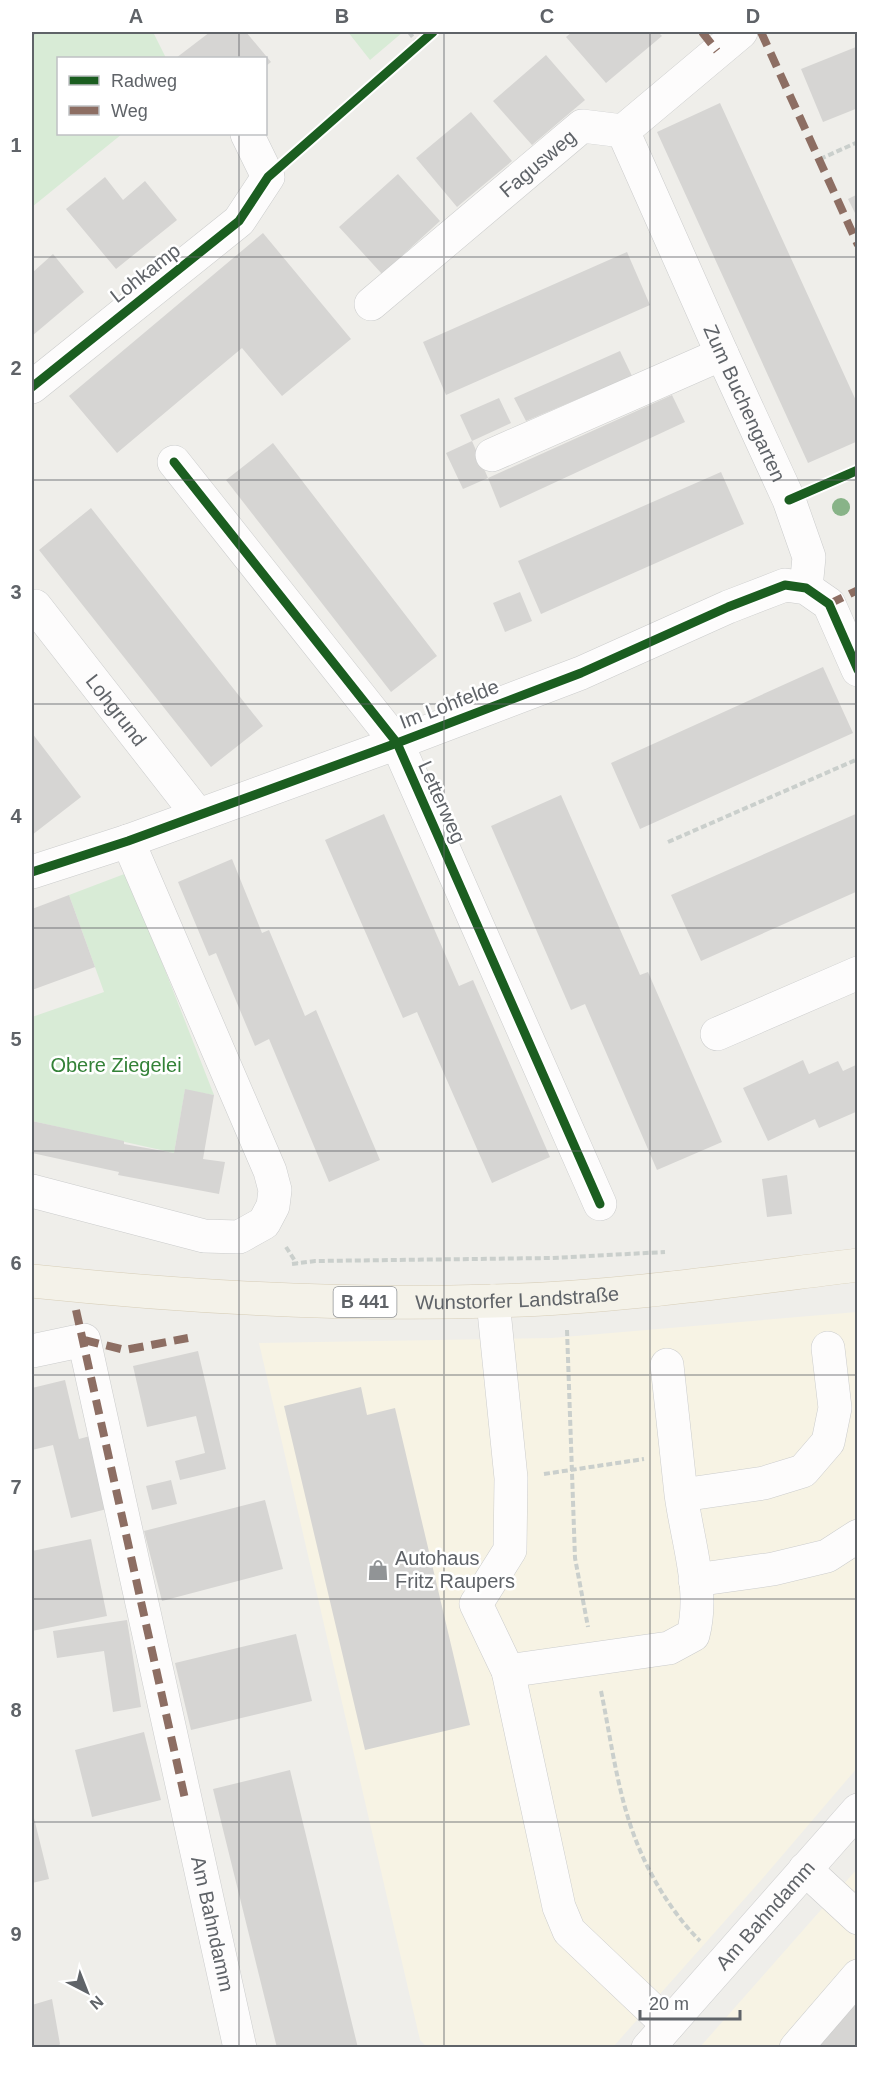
<svg xmlns="http://www.w3.org/2000/svg" width="889" height="2079" viewBox="0 0 889 2079" font-family="Helvetica,sans-serif">
  <style>
    .commercial { fill: #f7f3e4 }
    .green { fill: #d8ebd6 }
    .building { fill: #d6d5d3 }
    .lines { fill: none; stroke-linecap: round; stroke-linejoin: round }
    .minor-casing { stroke: #cbcccc; stroke-width: 34 }
    .major-casing { stroke: #d7ceb8; stroke-width: 34 }
    .path { stroke: #cacfcc; stroke-width: 4; stroke-dasharray: 6 3; stroke-linecap: butt }
    .minor { stroke: #fdfcfc; stroke-width: 33 }
    .major { stroke: #f4f2e9; stroke-width: 33 }
    .quiet { stroke: #8d6e63; stroke-width: 8; stroke-dasharray: 15 8; stroke-linecap: butt }
    .cycleway-casing { stroke: #fff; stroke-width: 13 }
    .cycleway { stroke: #1b5e20; stroke-width: 9 }
    .tree { fill: #88b388 }
    .grid { fill: none; stroke: #5f6368; stroke-width: 1.5; stroke-opacity: 0.55 }
    .labels { text-anchor: middle; dominant-baseline: central; stroke-width: 5; stroke-linejoin: round; paint-order: stroke }
    .shield { fill: #fff; stroke: #8f9295; stroke-width: 1.5 }
    .shield-label { font-size: 18px; font-weight: bold; fill: #5f6368 }
    .street-label { font-size: 20px; fill: #5f6368; stroke: #fff }
    .park-label { font-size: 20px; fill: #348238; stroke: #fff }
    .poi-label { font-size: 20px; fill: #5f6368; stroke: #fff; text-anchor: start }
    .neatline { fill: none; stroke: #5f6368; stroke-width: 2 }
    .grid-label { font-size: 20px; text-anchor: middle; font-weight: bold; fill: #5f6368 }
  </style>
  <rect width="100%" height="100%" fill="#efeeea"/>
  <path class="commercial" d="M857 1312V1768L763 1878 613 2047 428 2048 420 2040 259 1343 552 1338Z
    M857 1869V2047H700Z"/>
  <path class="green" d="M32 32H153L166 58H58V134H122L32 207Z
    M348 32H403L370 60Z
    M127 873 214 1095 185 1090 174 1153 32 1121V1017L104 992 69 895Z"/>
  <path class="building" d="M210 32H246L271 62 266 66V58H176Z
    M572 32H658L662 36 606 83 566 37Z
    M856 47 858 108 823 122 801 69Z
    M546 55 585 100 532 145 493 101Z
    M720 103 858 405V441L808 463 657 132Z
    M471 112 512 161 457 207 416 158Z
    M398 174 440 221 382 274 339 227Z
    M105 177 123 200 145 181 177 220 116 269 66 209Z
    M858 194V219L848 199Z
    M263 233 351 339 282 396 242 348 117 453 69 396Z
    M627 252 650 305 446 395 423 342Z
    M53 254 84 292 32 336V273Z
    M620 351 632 376 526 421 514 398Z
    M672 395 685 422 500 508 488 478Z
    M499 398 511 423 472 441 460 415Z
    M472 441 488 478 463 489 446 453Z
    M273 443 437 656 391 692 226 480Z
    M721 472 744 524 541 614 518 561Z
    M91 508 263 726 211 767 39 550Z
    M520 592 532 621 505 632 493 603Z
    M823 667 853 733 640 829 611 763Z
    M32 733 81 797 32 835Z
    M561 795 640 975 648 972 722 1142 657 1170 585 1004 571 1010 491 826Z
    M858 813V891L701 961 671 895Z
    M384 814 459 986 473 980 550 1157 492 1183 417 1012 403 1018 325 840Z
    M232 859 262 933 269 930 305 1016 316 1010 380 1160 329 1182 269 1039 255 1046 216 953 209 956 178 882Z
    M69 895 95 967 32 990V909Z
    M803 1060 809 1074 838 1061 843 1071 858 1064V1111L819 1128 815 1119 768 1141 743 1088Z
    M185 1089 214 1095 203 1159 225 1162 219 1194 118 1175 119 1172 32 1153V1121L124 1141V1144L174 1153Z
    M787 1175 792 1214 767 1217 762 1179Z
    M198 1351 226 1469 180 1480 175 1461 205 1453 196 1416 147 1427 133 1366Z
    M65 1380 79 1439 90 1436 107 1509 71 1518 53 1445 32 1450V1388Z
    M361 1387 367 1415 395 1408 470 1725 365 1750 284 1406Z
    M171 1480 177 1504 152 1510 146 1486Z
    M265 1500 283 1569 162 1601 144 1531Z
    M91 1539 107 1616 32 1631V1551Z
    M127 1620 141 1707 113 1712 104 1651 57 1658 53 1631Z
    M296 1634 312 1701 191 1730 175 1663Z
    M144 1732 161 1800 92 1817 75 1750Z
    M290 1770 358 2048H277L213 1789Z
    M32 1810 49 1879 32 1883Z
    M52 1999 60 2044 57 2048H32V2005Z
    M858 2000V2048H815Z"/>
  <g class="lines">
    <defs>
      <g id="minor">
        <path id="s1" d="M623 131 722 354 789 500 809 557 806 588"/>
        <path id="s2" d="M371 304 582 126 623 131 741 32"/>
        <path d="M32 387 239 221 268 177 247 134"/>
        <path d="M492 455 722 354"/>
        <path d="M174 462 397 743 600 1204"/>
        <path id="s3" d="M35 606 198 815"/>
        <path d="M32 872 128 841 397 743 581 673 728 607 785 585 806 588 829 604 858 670"/>
        <path d="M717 1034 858 973"/>
        <path d="M32 1191 204 1236 239 1237 264 1223 273 1206 275 1190 270 1171 128 841"/>
        <path d="M493 1301 511 1478 510 1550 476 1604 508 1671 559 1907 569 1931 668 2025"/>
        <path id="s4" d="M32 1351 84 1340 240 2048"/>
        <path d="M682 1495 764 1483 803 1471 828 1442 835 1408 828 1348"/>
        <path d="M695 1580 773 1569 827 1556 858 1536"/>
        <path d="M508 1671 669 1648 693 1635C705 1590 687 1540 681 1494 676 1451 672 1408 667 1365"/>
        <path d="M805 1869 858 1918"/>
        <path id="s5" d="M648 2048 858 1810"/>
        <path d="M796 2048 858 1976"/>
      </g>
      <g id="major">
        <path id="s6" d="M32 1281C185 1297 339 1306 493 1301 615 1298 736 1280 858 1265"/>
      </g>
    </defs>
    <use href="#minor" class="minor-casing"/>
    <use href="#major" class="major-casing"/>
    <path class="path" d="M409 32 418 44
      M32 34 35 32
      M820 159 858 142
      M668 842 858 759
      M286 1247 297 1264
      M292 1264 315 1261 552 1258 665 1252
      M567 1330 575 1558 588 1627
      M544 1474 644 1459
      M601 1691C611 1739 617 1791 635 1838 649 1875 672 1913 700 1941"/>
    <use href="#minor" class="minor"/>
    <use href="#major" class="major"/>
    <path class="quiet" d="M702 32 717 51
      M761 32 858 245
      M829 604 858 590
      M76 1310 185 1799
      M84 1340 125 1350 188 1338"/>
    <defs>
      <path id="cycleway" d="M32 387 239 221 268 177 433 32
        M174 462 397 743 600 1204
        M789 500 858 470
        M32 872 128 841 397 743 581 673 728 607 785 585 806 588 829 604 858 670"/>
    </defs>
    <use href="#cycleway" class="cycleway-casing"/>
    <use href="#cycleway" class="cycleway"/>
  </g>
  <circle class="tree" cx="841" cy="507" r="9"/>
  <path class="grid" d="M239 32V58M444 32V2048M650 32V2048M239 134V2048M32 257H858M32 480H858M32 704H858M32 928H858M32 1151H858M32 1375H858M32 1599H858M32 1822H858"/>
  <defs>
    <symbol id="shop-bare" viewBox="-9 -9 18 18"><path d="M-5-2.5h2.3a2.7 3.5 0 0 1 5.4 0H5L5.5 6h-11ZM-1.5-2.5h3a1.5 2.3 0 0 0-3 0Z" fill="#919496" stroke="#fff" stroke-width="2.5" paint-order="stroke"/></symbol>
  </defs>
  <g fill-rule="evenodd">
    <use href="#shop-bare" x="363" y="1555" width="30" height="30"/>
  </g>
  <g class="labels">
    <rect class="shield" x="333.5" y="1287" width="63" height="30" rx="4.5"/>
    <g class="shield-label">
      <text x="365" y="1302">B 441</text>
    </g>
    <g class="street-label">
      <text stroke="none"><textPath href="#s2" startOffset="218">Fagusweg</textPath></text>
      <text transform="translate(145 273) rotate(-38)">Lohkamp</text>
      <text stroke="none"><textPath href="#s1" startOffset="298">Zum Buchengarten</textPath></text>
      <text transform="translate(449 704) rotate(-21)">Im Lohfelde</text>
      <text stroke="none"><textPath href="#s3" startOffset="132">Lohgrund</textPath></text>
      <text transform="translate(442 802) rotate(66)">Letterweg</text>
      <text stroke="none"><textPath href="#s6" startOffset="486">Wunstorfer Landstraße</textPath></text>
      <text stroke="none"><textPath href="#s5" startOffset="177">Am Bahndamm</textPath></text>
      <text stroke="none"><textPath href="#s4" startOffset="651">Am Bahndamm</textPath></text>
    </g>
    <g class="park-label">
      <text x="116" y="1065">Obere Ziegelei</text>
    </g>
    <g class="poi-label">
      <text x="395" y="1558">Autohaus<tspan x="395" dy="23">Fritz Raupers</tspan></text>
    </g>
  </g>
  <rect width="889" height="2079" fill="none" stroke="#ffffff" stroke-width="66"/>
  <rect x="57" y="57" width="210" height="78" fill="#ffffff" stroke="#bfc1c3" stroke-width="1.5"/>
  <rect x="69" y="76" width="30" height="9" fill="#1b5e20" stroke="#bfc1c3" stroke-width="1.5"/>
  <text x="111" y="87" font-size="18" fill="#5f6368">Radweg</text>
  <rect x="69" y="106" width="30" height="9" fill="#8d6e63" stroke="#bfc1c3" stroke-width="1.5"/>
  <text x="111" y="117" font-size="18" fill="#5f6368">Weg</text>
  <g transform="translate(87 1992) rotate(138)" stroke="#ffffff" stroke-width="4.5" paint-order="stroke">
  <path d="M0-4.5L10 22L0 15L-10 22Z" fill="#5f6368"/>
  <text y="-9" font-size="16" font-weight="bold" text-anchor="middle" fill="#5f6368">N</text>
  </g>
  <path d="M640 2010v9h100v-9" fill="none" stroke="#5f6368" stroke-width="3"/>
  <text x="649" y="2010" font-size="18" fill="#5f6368" stroke="#ffffff" stroke-width="4.5" paint-order="stroke">20 m</text>
  <rect x="33" y="33" width="823" height="2013" class="neatline"/>
  <g class="grid-label">
    <text x="136" y="23">A</text>
    <text x="342" y="23">B</text>
    <text x="547" y="23">C</text>
    <text x="753" y="23">D</text>
    <text x="16" y="152">1</text>
    <text x="16" y="375">2</text>
    <text x="16" y="599">3</text>
    <text x="16" y="823">4</text>
    <text x="16" y="1046">5</text>
    <text x="16" y="1270">6</text>
    <text x="16" y="1494">7</text>
    <text x="16" y="1717">8</text>
    <text x="16" y="1941">9</text>
  </g>
</svg>
